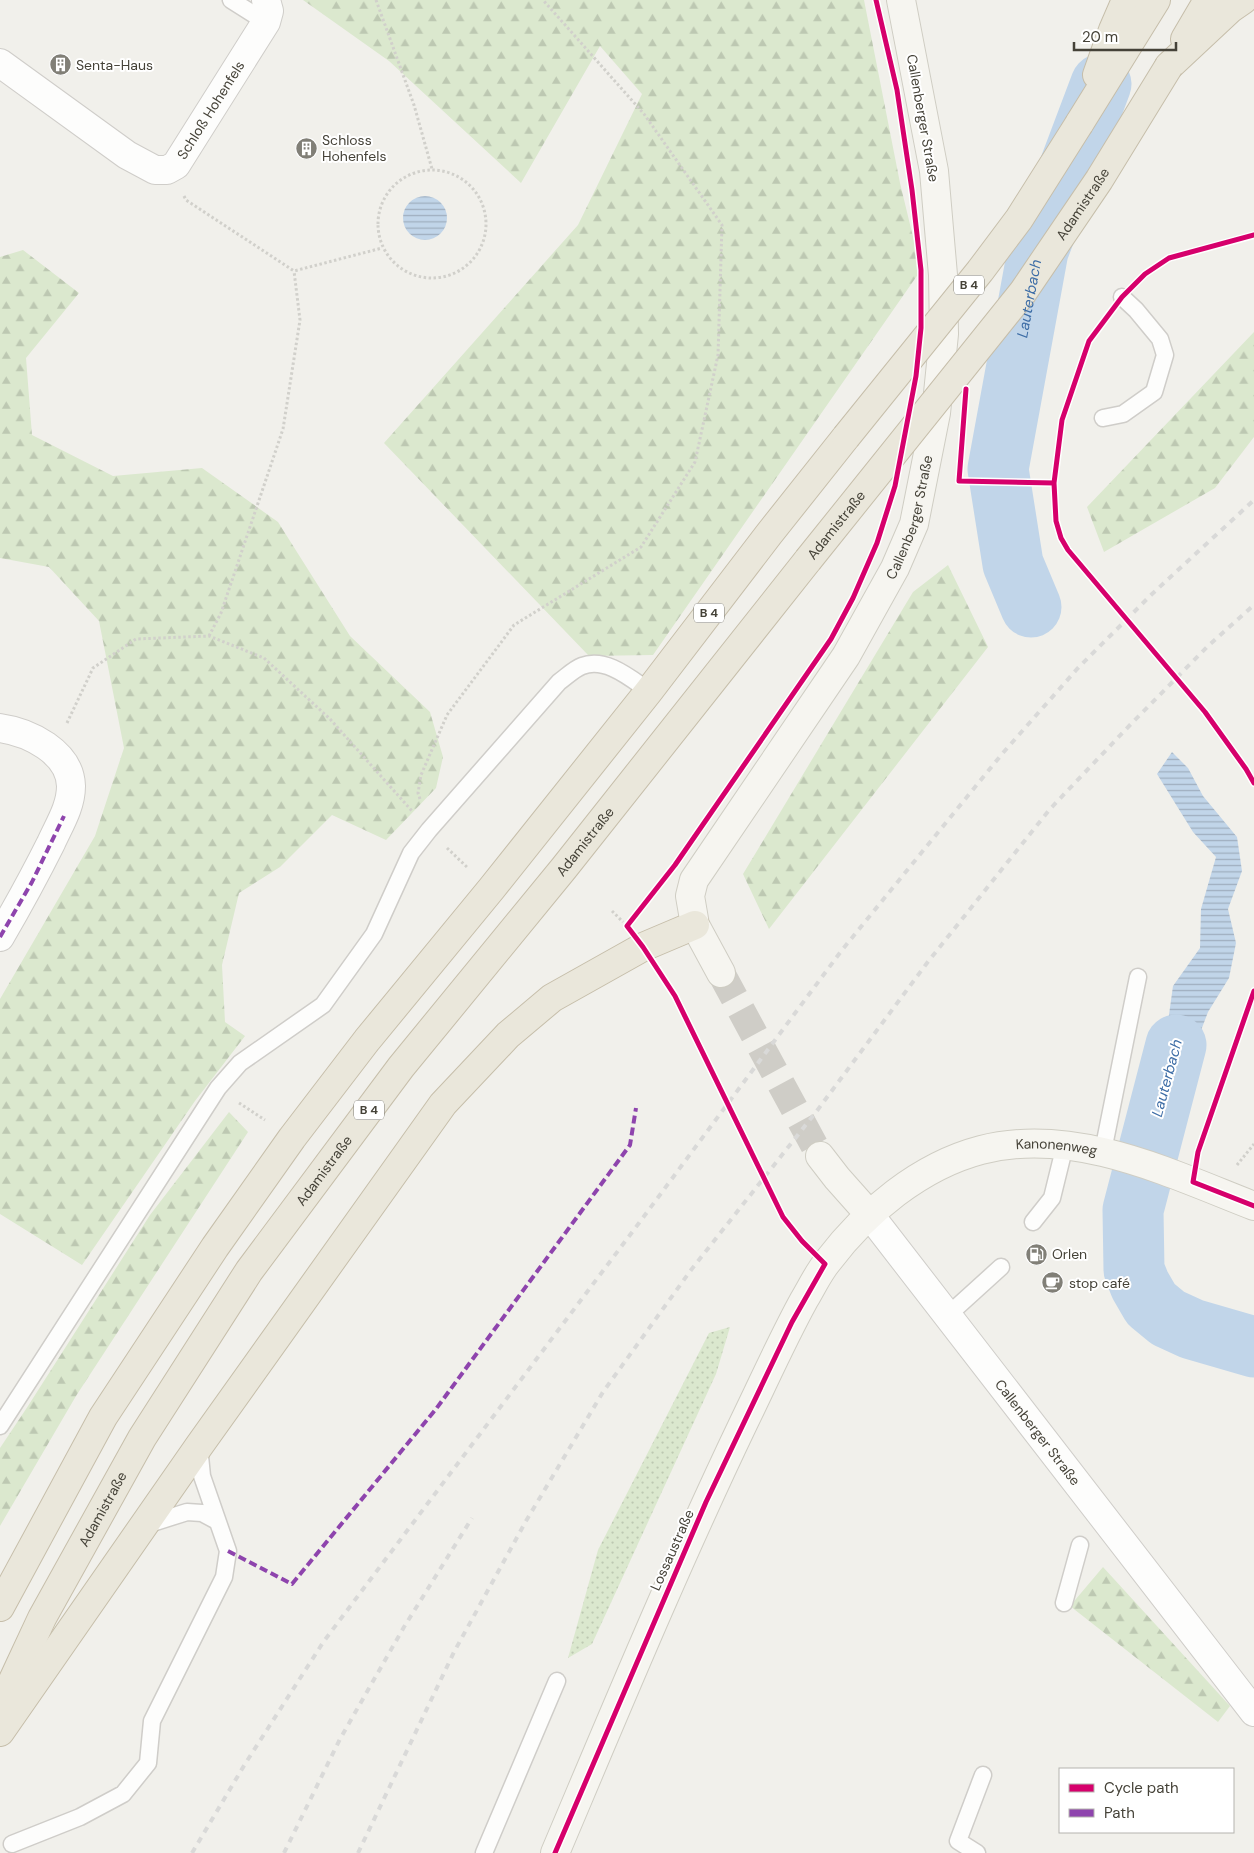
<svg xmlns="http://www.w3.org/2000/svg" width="1254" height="1853" viewBox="0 0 1254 1853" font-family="'DM Sans',sans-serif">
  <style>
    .grass { fill: url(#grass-dots) }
    .forest { fill: url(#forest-firs) }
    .water { fill: url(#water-rules) }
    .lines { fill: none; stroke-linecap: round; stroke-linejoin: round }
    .river { stroke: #c1d5e9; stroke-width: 61 }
    .secondary-tunnel { stroke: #cfcdc7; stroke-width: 28; stroke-dasharray: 28 14; stroke-linecap: butt }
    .lane-casing { stroke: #cfcdc9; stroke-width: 19 }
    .street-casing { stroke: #cfcdc9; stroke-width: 30 }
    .secondary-casing { stroke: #cfcdc3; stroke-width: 30 }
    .highway-casing { stroke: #c6beaa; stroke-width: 30 }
    .path { stroke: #d1d0cb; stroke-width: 3; stroke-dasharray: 2.5 2.5; stroke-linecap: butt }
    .lane { stroke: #fdfdfc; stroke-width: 16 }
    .street { stroke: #fdfdfc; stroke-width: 28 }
    .secondary { stroke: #f6f5f0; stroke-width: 28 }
    .highway { stroke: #eae7db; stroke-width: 28 }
    .rail { stroke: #d9d9d8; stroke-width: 4; stroke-dasharray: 6 6; stroke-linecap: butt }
    .highway-bridge-casing { stroke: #c6beaa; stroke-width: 30; stroke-linecap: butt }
    .highway-bridge { stroke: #eae7db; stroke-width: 28 }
    .quiet { stroke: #8e44ad; stroke-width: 4; stroke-dasharray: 8 4; stroke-linecap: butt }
    .cycleway-casing { stroke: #fff; stroke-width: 8 }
    .cycleway { stroke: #d6006c; stroke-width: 5 }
    .labels { text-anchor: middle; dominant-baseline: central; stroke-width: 4; stroke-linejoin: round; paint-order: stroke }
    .shield { fill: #fff; stroke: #7d7b74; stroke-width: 1 }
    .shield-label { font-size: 12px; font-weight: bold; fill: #454238 }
    .poi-label { font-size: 14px; fill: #454238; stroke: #fff; text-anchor: start }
    .street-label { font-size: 14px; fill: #454238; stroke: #fff }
    .water-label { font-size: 15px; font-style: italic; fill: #3d6da6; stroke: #fff }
  </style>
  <defs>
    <pattern id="grass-dots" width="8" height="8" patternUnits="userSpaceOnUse" patternTransform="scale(1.25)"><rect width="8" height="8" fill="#dbe8ce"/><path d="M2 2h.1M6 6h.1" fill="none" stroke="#bdc8b2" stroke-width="1.8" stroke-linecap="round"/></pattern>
    <pattern id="forest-firs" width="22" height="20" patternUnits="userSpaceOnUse" patternTransform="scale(1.25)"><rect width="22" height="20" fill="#dbe8ce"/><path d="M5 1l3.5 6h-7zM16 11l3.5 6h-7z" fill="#bdc8b2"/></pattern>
    <pattern id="water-rules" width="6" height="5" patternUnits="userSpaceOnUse" patternTransform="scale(1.25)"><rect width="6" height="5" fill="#c1d5e9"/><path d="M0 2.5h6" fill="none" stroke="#9faebe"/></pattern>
  </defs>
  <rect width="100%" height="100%" fill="#f1f0eb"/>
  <path class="grass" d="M730 1327 716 1374 592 1644 568 1658 598 1550 709 1333Z"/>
  <path class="forest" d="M303 0H864L900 183 921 270 653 655 589 656 384 443 578 225 642 94 600 46 521 183 389 61Z
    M23 250 79 293 26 358 32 435 113 476 202 468 278 522 350 636 430 712 443 757 436 788 386 840 332 815 280 867 239 893 222 965 225 1022 245 1036 195 1101 82 1265 0 1214V999L95 836 124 748 99 621 49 567 0 558V257Z
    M1254 332V437L1215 488 1104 552 1087 507Z
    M948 565 988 647 769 929 743 874 913 592Z
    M229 1112 248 1132 76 1396 0 1526V1448L28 1406 150 1215Z
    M1103 1567 1230 1706 1218 1722 1070 1606Z"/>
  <path class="water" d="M403 218a22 22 0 1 1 44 0a22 22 0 1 1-44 0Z
    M1034 337 1023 421 1017 438 1019 468H1014L1012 491 1024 512 1025 544H999L991 468 984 467 989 399Z
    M1172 752 1188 768 1203 796 1237 837 1242 871 1228 909 1236 943 1229 978 1208 1012 1197 1041 1173 1134 1140 1121 1162 1065 1173 986 1200 948 1201 909 1216 857 1193 832 1157 774Z
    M1131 1201 1161 1210 1154 1261 1165 1285 1205 1328 1226 1330 1254 1338V1367L1237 1360 1210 1356 1189 1348 1133 1301 1121 1266Z"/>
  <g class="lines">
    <g class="river">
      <path id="s1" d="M1031 607 1013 564 998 469 1038 251 1101 84"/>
      <path d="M1176 1045 1133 1210 1134 1270 1140 1285 1151 1304 1168 1318 1192 1329 1254 1347"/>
    </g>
    <path class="secondary-tunnel" d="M721 973 820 1156"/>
    <defs>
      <path id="lane" d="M231 0 266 22
        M1103 418 1123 414 1154 392 1165 355 1160 339 1136 310 1122 297
        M1103 1151 1138 977
        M1033 1222 1052 1198 1065 1145
        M947 1316 1001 1267
        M0 1426 218 1088 240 1063 323 1005 374 934 411 853 429 830 559 682C566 677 574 669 582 666 606 657 630 678 649 691
        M146 1525 187 1512 202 1513 217 1521
        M1064 1603 1080 1545
        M12 1844 80 1817 123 1794 148 1763 152 1721 224 1577 228 1551 202 1476 199 1446
        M484 1853 557 1681
        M977 1853 958 1841 983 1775"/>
      <g id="street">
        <path id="s2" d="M0 63 127 155 155 170H167L176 165 266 22 269 11 266 0"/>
        <path d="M0 728C29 732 70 752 71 786 71 807 59 825 51 843 35 875 18 906 0 937"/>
        <path id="s3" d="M869 1214 1254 1712"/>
      </g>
      <g id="secondary">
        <path id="s4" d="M721 973 695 925 690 896 694 880 846 656 895 568 914 524 936 413 944 334 943 275 934 171 901 0"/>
        <path d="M820 1156 837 1178 869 1214"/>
        <path id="s5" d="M555 1853C616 1709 676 1564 744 1422 764 1381 782 1340 804 1300 812 1287 818 1273 828 1261 865 1212 920 1166 981 1150 1074 1126 1169 1173 1254 1206"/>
      </g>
      <g id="highway">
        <path d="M1185 39 1208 0"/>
        <path d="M1169 66 1230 9 1243 0"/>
        <path d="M1097 75 1113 30 1126 0"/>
        <path d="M1079 124 1156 0"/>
        <path d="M0 1607 103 1417 215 1247 292 1138 367 1040 492 888 649 691 769 534 846 437"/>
        <path id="s6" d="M0 1708 42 1618 142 1438 249 1271 401 1067 564 868 808 560"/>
        <path d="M0 1732 199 1446 443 1104 508 1035 552 998 643 947 695 925"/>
      </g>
    </defs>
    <use href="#lane" class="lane-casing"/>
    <use href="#street" class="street-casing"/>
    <use href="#secondary" class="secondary-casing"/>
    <use href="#highway" class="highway-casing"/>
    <path class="path" d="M376 0 414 105 432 169
      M378 224a54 54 0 1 1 108 0a54 54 0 1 1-108 0Z
      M184 196 186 200 294 271 382 248
      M209 636 221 613 283 429 300 320 294 271
      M67 723 93 668 136 639 209 636 264 658 330 719 412 811
      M420 799 418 793 421 775 447 715 514 625 641 547 695 462 718 355 722 225 644 114 543 0
      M447 848 468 868
      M612 911 623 922
      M239 1103 265 1120
      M1237 1165 1254 1144"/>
    <use href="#lane" class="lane"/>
    <use href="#street" class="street"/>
    <use href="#secondary" class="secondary"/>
    <use href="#highway" class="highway"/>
    <path class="rail" d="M192 1853 245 1764 324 1641 639 1223 842 950 1002 754 1077 669 1152 594 1254 500
      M284 1853 340 1739 404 1627 472 1518
      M358 1853 454 1652 526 1521 603 1392 691 1270 816 1112 927 963 1050 809 1130 725 1208 646 1254 605"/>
    <defs>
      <g id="highway-bridge">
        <path d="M846 437 980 271 1019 219 1079 124"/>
        <path id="s7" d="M808 560 1023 292 1099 180 1169 66"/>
      </g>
    </defs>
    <use href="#highway-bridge" class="highway-bridge-casing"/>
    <use href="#highway-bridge" class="highway-bridge"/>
    <path class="quiet" d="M0 937 32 882 64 816
      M228 1551 292 1584 436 1409 630 1145 636 1108"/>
    <defs>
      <path id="cycleway" d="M1254 235 1169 258 1145 274 1122 297 1089 341 1062 420 1054 483 1056 521 1061 538 1068 550 1205 712 1246 769 1254 783
        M966 389 959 481 1054 483
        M1254 991 1198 1152 1193 1182 1254 1206
        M555 1853 706 1502 792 1322 825 1264 802 1241 783 1217 675 996 643 947 627 926 675 865 831 639 853 598 877 543 895 486 916 376 921 328V270L912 190 897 90 876 0"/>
    </defs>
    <use href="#cycleway" class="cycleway-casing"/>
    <use href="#cycleway" class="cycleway"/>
  </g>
  <defs>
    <symbol id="building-disc" viewBox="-11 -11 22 22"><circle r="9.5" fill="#817f77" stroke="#fff"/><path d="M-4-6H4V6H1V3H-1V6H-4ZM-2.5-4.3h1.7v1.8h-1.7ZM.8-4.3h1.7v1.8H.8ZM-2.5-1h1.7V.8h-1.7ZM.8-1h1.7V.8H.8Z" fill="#fff"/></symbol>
    <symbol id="fuel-disc" viewBox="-11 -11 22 22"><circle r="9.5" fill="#817f77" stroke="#fff"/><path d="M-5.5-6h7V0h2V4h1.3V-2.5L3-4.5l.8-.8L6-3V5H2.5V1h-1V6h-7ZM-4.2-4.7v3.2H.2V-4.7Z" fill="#fff"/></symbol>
    <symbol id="cafe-disc" viewBox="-11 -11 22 22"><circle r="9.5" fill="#817f77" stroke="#fff"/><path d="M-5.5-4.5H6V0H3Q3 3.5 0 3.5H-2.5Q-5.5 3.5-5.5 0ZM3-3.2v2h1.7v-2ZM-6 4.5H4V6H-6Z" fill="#fff"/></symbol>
  </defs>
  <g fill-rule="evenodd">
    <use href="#building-disc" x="48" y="52" width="25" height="25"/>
    <use href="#building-disc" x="294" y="136" width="25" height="25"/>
    <use href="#fuel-disc" x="1024" y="1242" width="25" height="25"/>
    <use href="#cafe-disc" x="1040" y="1270" width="25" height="25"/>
  </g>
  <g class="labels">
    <g class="shield">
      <rect x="954" y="275.5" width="30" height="19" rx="4"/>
      <rect x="694" y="603.5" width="30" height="19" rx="4"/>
      <rect x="354" y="1100.5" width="30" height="19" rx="4"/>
    </g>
    <g class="shield-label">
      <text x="969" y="285">B 4</text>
      <text x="709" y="613">B 4</text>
      <text x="369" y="1110">B 4</text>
    </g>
    <g class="poi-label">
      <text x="76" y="65">Senta-Haus</text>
      <text x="322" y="140">Schloss<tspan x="322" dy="16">Hohenfels</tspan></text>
      <text x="1052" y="1254">Orlen</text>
      <text x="1069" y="1283">stop café</text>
    </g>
    <g class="street-label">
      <text stroke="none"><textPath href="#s2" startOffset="276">Schloß Hohenfels</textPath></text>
      <text transform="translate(923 118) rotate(80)">Callenberger Straße</text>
      <text stroke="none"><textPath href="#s7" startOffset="450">Adamistraße</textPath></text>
      <text stroke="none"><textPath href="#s4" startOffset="525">Callenberger Straße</textPath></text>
      <text stroke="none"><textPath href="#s7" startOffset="45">Adamistraße</textPath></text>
      <text stroke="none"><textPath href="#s6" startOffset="1049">Adamistraße</textPath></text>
      <text stroke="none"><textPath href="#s5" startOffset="921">Kanonenweg</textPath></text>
      <text stroke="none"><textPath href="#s6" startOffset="629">Adamistraße</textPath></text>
      <text stroke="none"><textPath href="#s3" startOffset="276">Callenberger Straße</textPath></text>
      <text stroke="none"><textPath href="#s6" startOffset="224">Adamistraße</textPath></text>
      <text transform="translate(672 1550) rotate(-66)">Lossaustraße</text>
    </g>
    <g class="water-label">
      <text stroke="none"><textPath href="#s1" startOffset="316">Lauterbach</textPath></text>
      <text transform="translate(1167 1078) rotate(-75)">Lauterbach</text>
    </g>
  </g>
  <rect x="1059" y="1768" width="175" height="65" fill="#ffffff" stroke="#b5b3af"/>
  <rect x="1069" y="1784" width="25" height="8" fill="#d6006c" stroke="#b5b3af"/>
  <text x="1104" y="1793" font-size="15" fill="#454238">Cycle path</text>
  <rect x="1069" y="1809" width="25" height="8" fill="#8e44ad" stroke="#b5b3af"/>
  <text x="1104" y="1818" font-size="15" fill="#454238">Path</text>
  <path d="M1074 42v8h102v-8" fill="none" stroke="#454238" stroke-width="2.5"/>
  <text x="1082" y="42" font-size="15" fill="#454238" stroke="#ffffff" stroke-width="4" paint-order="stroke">20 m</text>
</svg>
